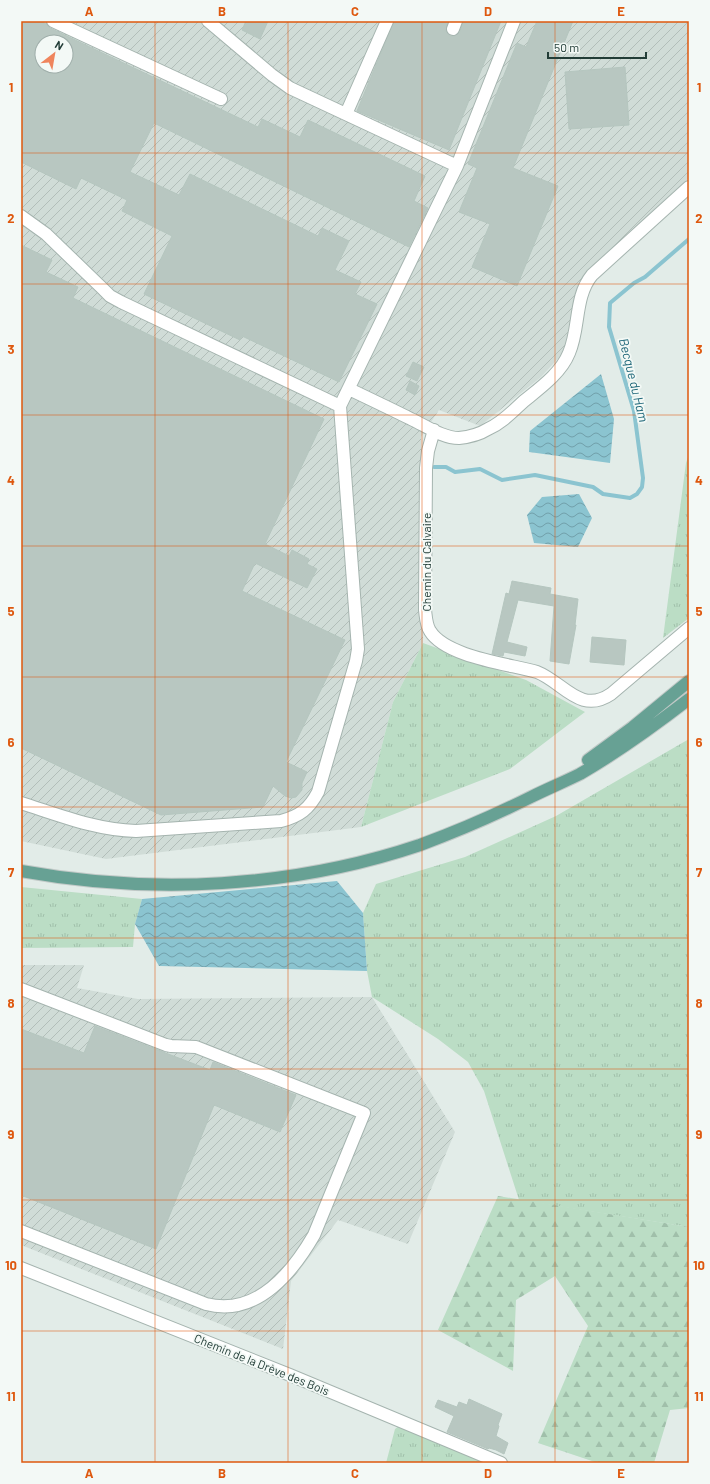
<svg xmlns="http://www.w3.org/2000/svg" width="710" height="1484" viewBox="0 0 710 1484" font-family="Barlow,sans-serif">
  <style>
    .industrial { fill: url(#industrial-furrows); fill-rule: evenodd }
    .grass { fill: url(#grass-tufts) }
    .forest { fill: url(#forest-firs) }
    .water { fill: url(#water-waves) }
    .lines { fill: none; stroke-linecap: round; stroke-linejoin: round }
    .stream { stroke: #8bc4d0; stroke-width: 4 }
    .building { fill: #b8c7c1; stroke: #b5c6bf; fill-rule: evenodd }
    .minor-casing { stroke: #a5b4af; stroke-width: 14 }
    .major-casing { stroke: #c1c9c7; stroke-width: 14 }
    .minor { stroke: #fff; stroke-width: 12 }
    .major { stroke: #67a194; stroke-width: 12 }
    .grid { fill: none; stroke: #de580e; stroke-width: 1; stroke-opacity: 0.55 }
    .labels { text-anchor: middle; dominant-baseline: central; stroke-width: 3.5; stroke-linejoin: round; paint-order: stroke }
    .street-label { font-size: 12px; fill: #223d37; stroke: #f3f9f6 }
    .water-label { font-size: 13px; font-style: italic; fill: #1d6678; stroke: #f3f9f6 }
    .neatline { fill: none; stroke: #de580e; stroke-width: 1.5 }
    .grid-label { font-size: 13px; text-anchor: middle; font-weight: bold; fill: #de580e }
  </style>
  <defs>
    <pattern id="industrial-furrows" width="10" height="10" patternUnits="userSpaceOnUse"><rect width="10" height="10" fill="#d0dcd7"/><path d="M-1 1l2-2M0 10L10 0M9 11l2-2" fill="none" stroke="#b2beb9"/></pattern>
    <pattern id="grass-tufts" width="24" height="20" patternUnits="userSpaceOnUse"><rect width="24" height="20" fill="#bbddc5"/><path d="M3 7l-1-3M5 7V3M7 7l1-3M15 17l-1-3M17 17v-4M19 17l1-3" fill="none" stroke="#a0bfaa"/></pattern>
    <pattern id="forest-firs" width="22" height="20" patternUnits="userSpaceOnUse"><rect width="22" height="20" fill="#bbddc5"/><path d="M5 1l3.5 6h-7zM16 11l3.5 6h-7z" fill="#a0bfaa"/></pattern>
    <pattern id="water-waves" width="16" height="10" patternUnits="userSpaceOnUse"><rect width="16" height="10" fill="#8bc4d0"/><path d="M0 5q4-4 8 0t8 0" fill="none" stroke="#71a0aa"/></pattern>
  </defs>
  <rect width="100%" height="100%" fill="#e2ece8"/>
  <path class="industrial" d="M21 21H689V178L579 282 565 351 541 377 480 426 439 410 421 437 423 643 393 702 361 827 106 859 21 841ZM42 42H66V66H42Z
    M21 965H84L77 988 138 999 372 997 455 1132 408 1244 338 1220 291 1281 283 1349 21 1245Z"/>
  <path class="grass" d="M689 454V618L663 638 686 463Z
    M423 643 526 680 585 712 510 769 361 827 393 702Z
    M689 739V1227L519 1200 484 1091 468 1062 438 1039 372 997 367 971 363 913 376 884 465 857 556 816Z
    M21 887 142 899 135 924 133 947 21 948Z
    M399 1426 486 1463H386L395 1429Z"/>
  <path class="forest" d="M498 1196 689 1227V1408L670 1410 654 1463H598L538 1443 588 1326 555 1276 516 1300 513 1371 438 1330Z"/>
  <path class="water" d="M601 374 614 419 610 463 529 452 530 431Z
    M579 494 592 518 578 547 534 543 527 515 542 497Z
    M337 881 363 913 367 971 159 966 135 924 142 899Z"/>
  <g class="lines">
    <path class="stream" d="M434 467H446L455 472 480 469 502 480 535 475 593 487 603 494 630 498 637 494 642 487 643 478 634 411 609 327 610 303 634 283 645 277 689 239"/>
  </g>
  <path class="building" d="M21 21H40L46 24 50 28 258 127 262 119 300 137 308 120 425 176 414 201 428 208 409 247 154 123 130 172 179 195 190 174 318 236 322 228 349 241 335 270 361 282 355 294 377 304 339 382 242 336 240 340 144 294 172 236 122 211 127 200 81 178 76 189 21 162ZM42 42H66V66H42Z
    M246 21H268L260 39 242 30Z
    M394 21H448L446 31 450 36H454L460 32 463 21H501L449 150 357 111Z
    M537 21H573L513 168 558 186 517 286 472 267 490 224 459 212 477 168 468 164 517 43 526 47Z
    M625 67 629 125 569 129 565 72Z
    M21 245 52 260 46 272 78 287 73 298 324 419 265 544 289 556 292 550 309 559 307 564 317 569 307 588 255 563 242 591 345 640 286 762 307 772 302 783V790L296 797 291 798 285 796 273 786 263 807 161 815 21 748Z
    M413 362 424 367 417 381 406 376Z
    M410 381 419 386 415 395 406 390Z
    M512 581 551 588 550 594 578 599 575 625H576L569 664 550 661 554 606 518 600 507 642 527 647 525 656 504 652 503 656 492 654 506 593 509 594Z
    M592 637 626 640 624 665 590 662Z
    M95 1026 210 1070 213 1062 296 1095 280 1132 214 1105 156 1249 21 1195V1029L84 1053Z
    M469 1399 502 1414 498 1425 499 1426 496 1436 508 1443 504 1454 496 1450 489 1448 488 1449 447 1432 454 1416 435 1407 438 1400 457 1407 459 1402 467 1405Z"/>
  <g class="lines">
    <defs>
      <path id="minor" d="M53 21 221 99
        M208 21 272 75 290 88 457 166
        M453 29 456 21
        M346 114 387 21
        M21 216 46 234 102 288 110 296 121 302 340 406 457 166 514 21
        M349 389C370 399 391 409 411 419 426 426 443 438 459 438 469 437 480 434 488 429 502 423 513 411 524 401 540 388 561 373 569 353 580 328 574 297 592 275L689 187
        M434 430 428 451 426 468 425 610C426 617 426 625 430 631 446 657 509 664 537 672 563 682 580 715 611 694L689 628
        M21 803C59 815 96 830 136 831L281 821C300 816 309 809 318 792L356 661 358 649 340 406
        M21 989 166 1045 171 1046 196 1047 364 1113 314 1235C292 1273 256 1317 206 1304L21 1231
        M21 1268 290 1375 501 1463"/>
      <path id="major" d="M588 760 633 727 689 681
        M21 871C153 895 292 888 420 845 458 831 495 815 531 797 547 789 564 782 580 774 618 752 654 726 689 699"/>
    </defs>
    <use href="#minor" class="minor-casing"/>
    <use href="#major" class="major-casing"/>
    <use href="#minor" class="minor"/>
    <use href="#major" class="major"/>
  </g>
  <path class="grid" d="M155 21V1463M288 21V1463M422 21V1463M555 21V1463M21 153H689M21 284H689M21 415H689M21 546H689M21 677H689M21 807H689M21 938H689M21 1069H689M21 1200H689M21 1331H689"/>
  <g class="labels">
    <g class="street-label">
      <text transform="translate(426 562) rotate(-90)">Chemin du Calvaire</text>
      <text transform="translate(262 1364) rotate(22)">Chemin de la Drève des Bois</text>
    </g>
    <g class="water-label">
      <text transform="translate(634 380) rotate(76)">Becque du Ham</text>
    </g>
  </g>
  <rect width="710" height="1484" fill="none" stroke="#f3f9f6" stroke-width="44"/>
  <g transform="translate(54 54) rotate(31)"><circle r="19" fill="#f3f9f6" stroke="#9faeaa"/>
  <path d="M0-3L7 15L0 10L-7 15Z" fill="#ef855d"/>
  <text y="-6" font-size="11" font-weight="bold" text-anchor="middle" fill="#223d37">N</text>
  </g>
  <path d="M548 52v6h98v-6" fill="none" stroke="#223d37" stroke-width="2"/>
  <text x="554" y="52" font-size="12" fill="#223d37" stroke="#f3f9f6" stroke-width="3" paint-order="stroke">50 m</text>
  <rect x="22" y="22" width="666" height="1440" class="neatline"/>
  <g class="grid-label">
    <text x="89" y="16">A</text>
    <text x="222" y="16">B</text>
    <text x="355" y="16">C</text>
    <text x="488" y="16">D</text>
    <text x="621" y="16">E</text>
    <text x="11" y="92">1</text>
    <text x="699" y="92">1</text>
    <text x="11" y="223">2</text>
    <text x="699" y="223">2</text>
    <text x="11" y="354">3</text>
    <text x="699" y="354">3</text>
    <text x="11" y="485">4</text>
    <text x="699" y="485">4</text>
    <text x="11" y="616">5</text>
    <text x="699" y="616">5</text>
    <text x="11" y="747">6</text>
    <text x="699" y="747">6</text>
    <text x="11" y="877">7</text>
    <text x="699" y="877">7</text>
    <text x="11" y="1008">8</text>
    <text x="699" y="1008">8</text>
    <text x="11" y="1139">9</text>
    <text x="699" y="1139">9</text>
    <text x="11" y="1270">10</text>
    <text x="699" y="1270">10</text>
    <text x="11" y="1401">11</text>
    <text x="699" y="1401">11</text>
    <text x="89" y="1478">A</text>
    <text x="222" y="1478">B</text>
    <text x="355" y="1478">C</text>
    <text x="488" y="1478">D</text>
    <text x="621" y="1478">E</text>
  </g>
</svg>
